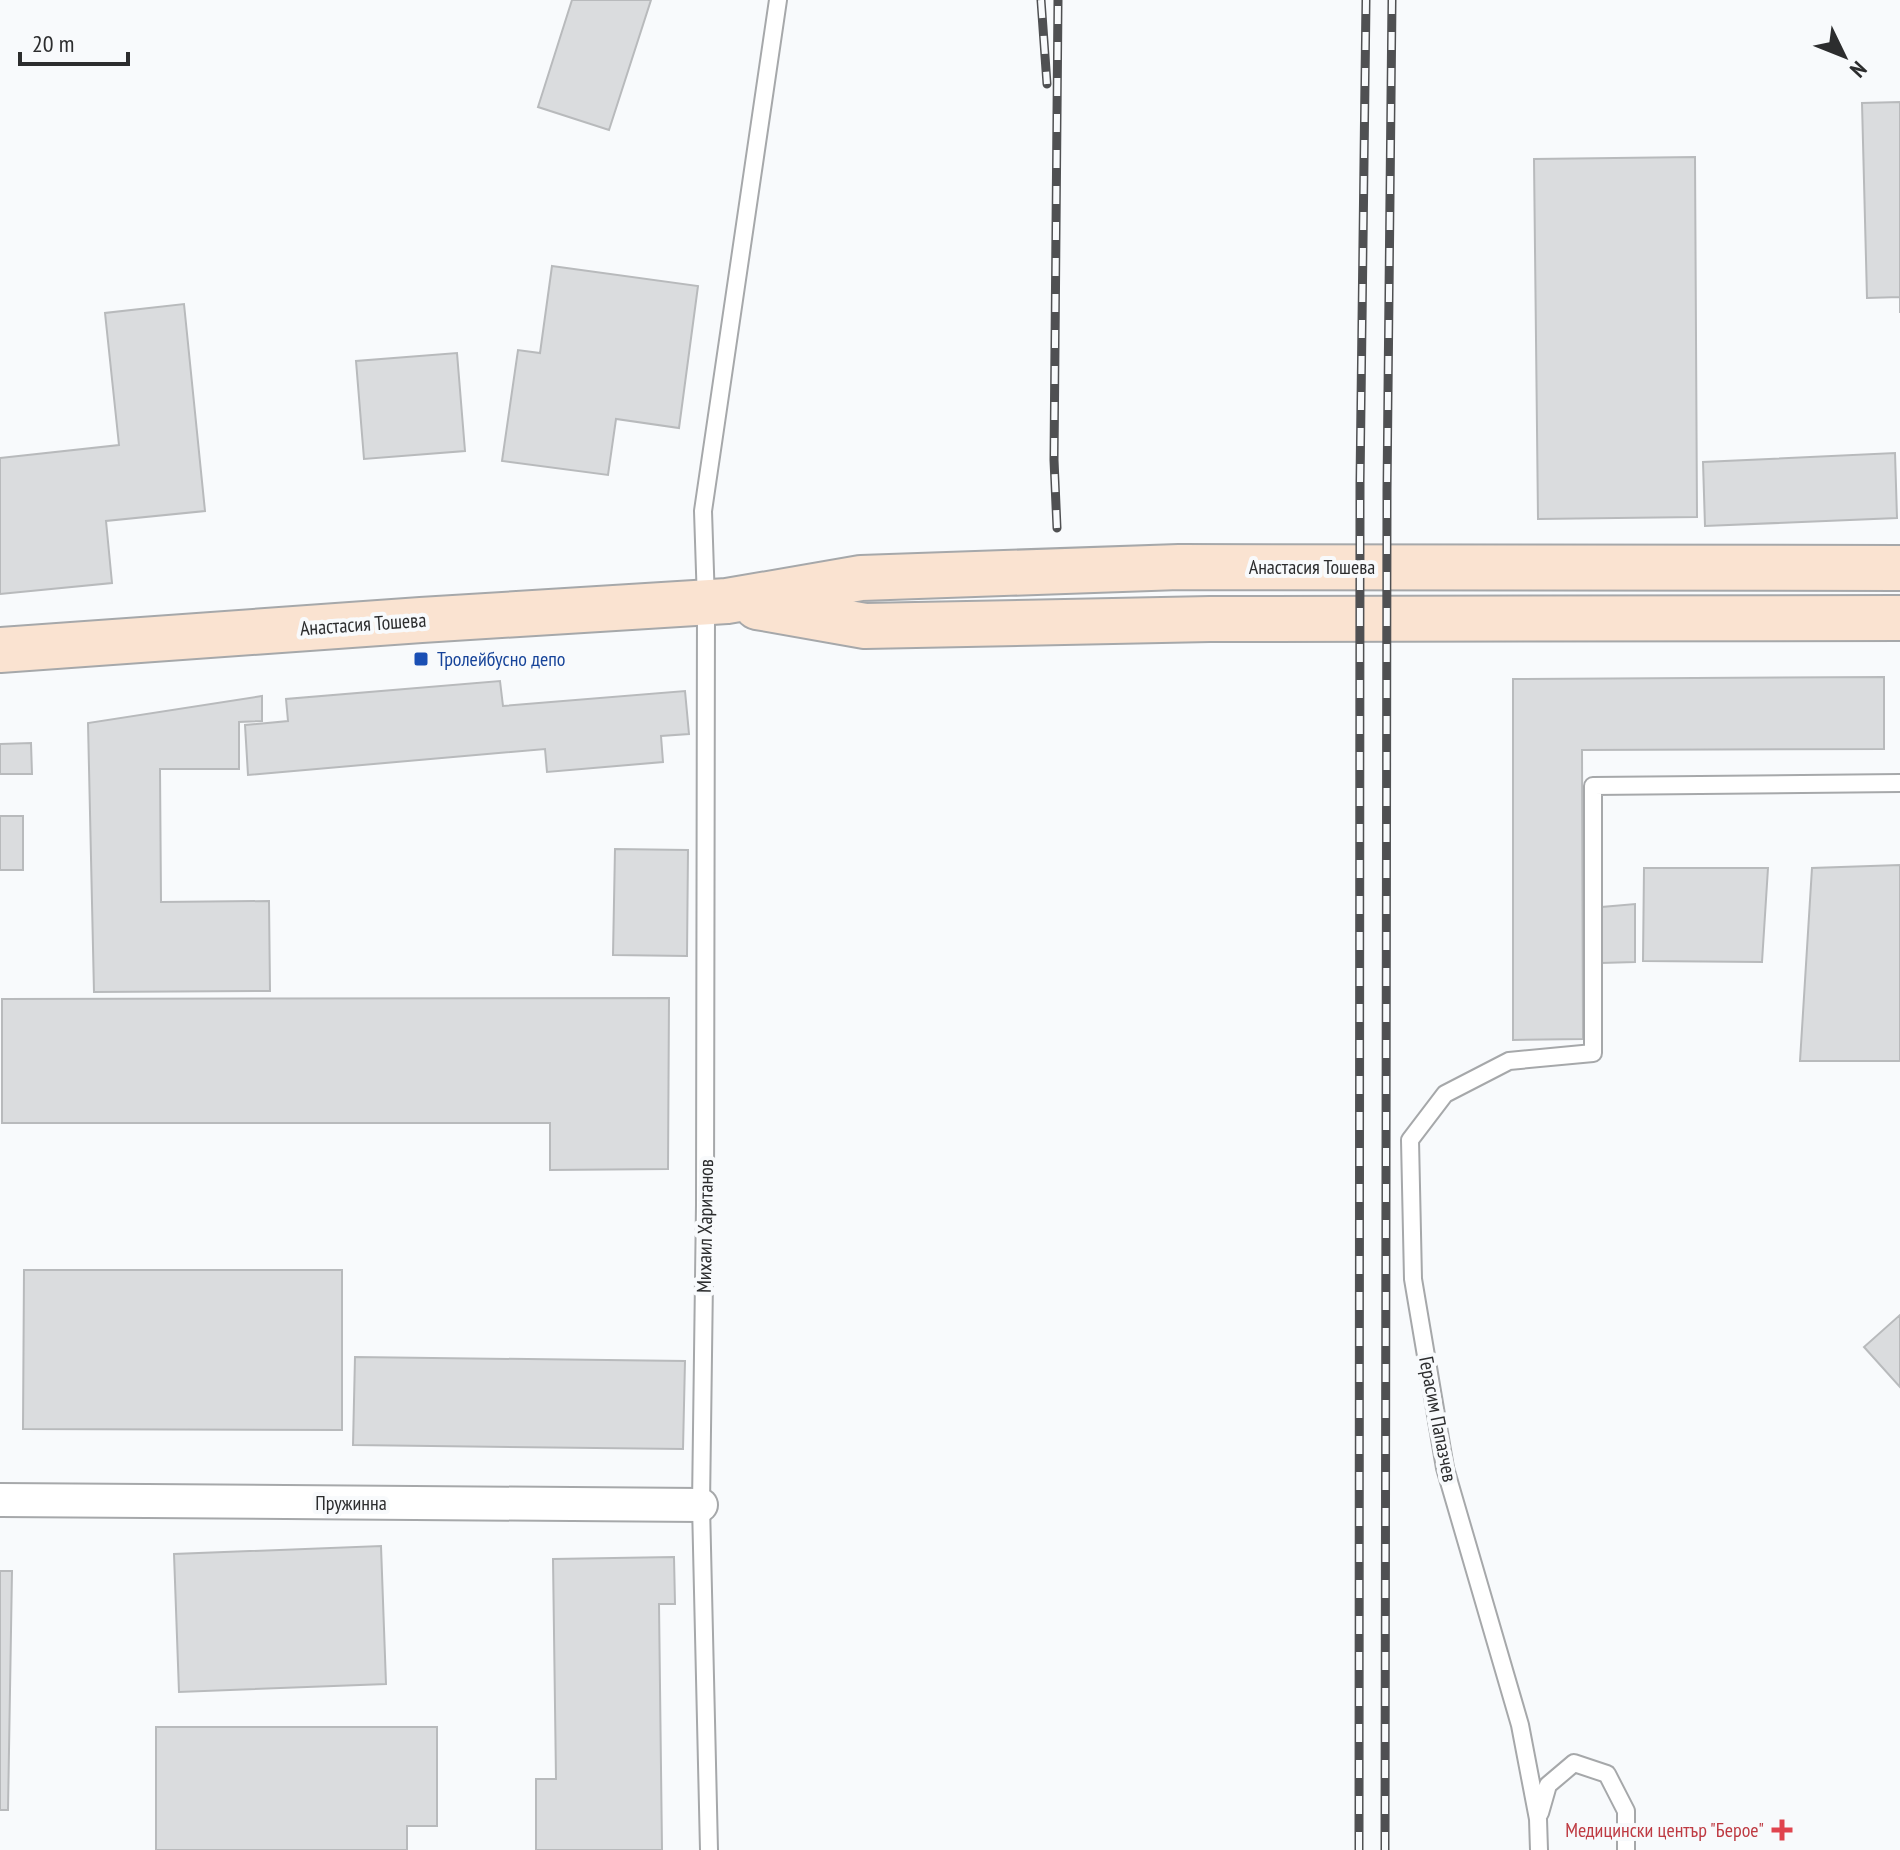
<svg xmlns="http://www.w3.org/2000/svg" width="1900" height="1850" viewBox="0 0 1900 1850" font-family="'PT Sans Narrow',sans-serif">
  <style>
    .building { fill: #dadcde; stroke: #b8babc; stroke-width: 2 }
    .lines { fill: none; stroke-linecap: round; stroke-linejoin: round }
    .lane-casing { stroke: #a6a8aa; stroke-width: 20 }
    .street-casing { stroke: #a6a8aa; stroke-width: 36 }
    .secondary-casing { stroke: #a6a8aa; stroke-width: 48 }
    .lane { stroke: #fff; stroke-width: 16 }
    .street { stroke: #fff; stroke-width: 32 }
    .secondary { stroke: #fae3d1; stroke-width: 44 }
    .rail-casing { stroke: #4f5052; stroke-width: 9 }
    .rail { stroke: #f8fafc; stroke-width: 6; stroke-dasharray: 18; stroke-linecap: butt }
    .transit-dot { fill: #1a4fb4; stroke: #f8fafc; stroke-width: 3 }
    .health-dot { fill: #e0444e; stroke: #f8fafc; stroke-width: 3 }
    .labels { text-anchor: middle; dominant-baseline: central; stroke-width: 8; stroke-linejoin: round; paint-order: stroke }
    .street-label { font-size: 20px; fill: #2c2d2e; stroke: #f8fafc }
    .transit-label { font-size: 20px; fill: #164399; stroke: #f8fafc; text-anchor: start }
    .health-label { font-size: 20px; fill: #be3a42; stroke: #f8fafc; text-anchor: end }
  </style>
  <rect width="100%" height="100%" fill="#f8fafc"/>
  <path class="building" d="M572 0H651L609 130 538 107Z
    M1900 102V313V297L1867 298 1862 103Z
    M1695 157 1697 517 1538 519 1534 159Z
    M552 266 698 286 679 428 616 419 608 475 502 461 518 350 540 353Z
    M184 304 205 511 106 521 112 583 0 594V458L119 445 105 313Z
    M457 353 465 451 364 459 356 361Z
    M1895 453 1897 518 1705 526 1703 462Z
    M1884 677V749L1582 750 1583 1039 1513 1040V679Z
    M500 681 503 706 685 691 689 734 661 736 663 762 547 772 545 749 248 775 245 725 288 721 286 699Z
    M262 696V721L239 722V769H160L161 902 269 901 270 991 94 992 88 723Z
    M31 743 32 774H0V744Z
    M0 816H23V870H0Z
    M615 849 688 850 687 956 613 955Z
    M1900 865V1061H1800L1812 868Z
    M1644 868H1768L1762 962 1643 961Z
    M1635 904V962L1601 963 1602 907Z
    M669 998 668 1169 550 1170V1123H2V999Z
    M24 1270H342V1430L23 1429Z
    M1900 1315V1387L1864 1347Z
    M355 1357 685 1361 683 1449 353 1445Z
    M381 1546 386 1684 179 1692 174 1554Z
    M674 1557 675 1604H659L662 1850H536V1779H556L553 1559Z
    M0 1571H12L8 1810H0Z
    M156 1727H437V1826H407V1850H156Z"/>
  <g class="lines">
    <defs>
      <path id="lane" d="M1540 1813 1548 1785 1574 1763 1607 1774 1626 1811V1850
        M709 1850 701 1505 705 1205 706 602 703 511 778 0
        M1539 1850 1538 1819 1520 1725 1445 1468 1413 1279 1410 1140 1445 1094 1509 1061 1593 1053V786L1900 783"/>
      <path id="street" d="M0 1500 701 1505"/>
      <path id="secondary" d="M757 607 865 626 1210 619 1900 618
        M0 650 421 620 727 601 861 578 1179 567 1900 568"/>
    </defs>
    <use href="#lane" class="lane-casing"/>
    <use href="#street" class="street-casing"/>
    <use href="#secondary" class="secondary-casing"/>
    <use href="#lane" class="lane"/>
    <use href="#street" class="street"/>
    <use href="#secondary" class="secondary"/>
    <defs>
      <path id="rail" d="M1041 0 1047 84
        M1057 528 1054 460 1058 0
        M1359 1850 1360 484 1366 0
        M1385 1850 1387 490 1392 0"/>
    </defs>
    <use href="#rail" class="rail-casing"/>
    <use href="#rail" class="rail"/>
  </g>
  <rect class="transit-dot" x="413" y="651" width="16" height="16" rx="4"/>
  <path class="health-dot" d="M1778 1818h8v8h8v8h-8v8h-8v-8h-8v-8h8z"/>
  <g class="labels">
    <g class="street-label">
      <text x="1312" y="567">Анастасия Тошева</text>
      <text transform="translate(363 624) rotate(-4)">Анастасия Тошева</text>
      <text transform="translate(705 1226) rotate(-89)">Михаил Хаританов</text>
      <text transform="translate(1438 1419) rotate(79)">Герасим Папазчев</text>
      <text x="351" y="1503">Пружинна</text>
    </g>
    <g class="transit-label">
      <text x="437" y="659">Тролейбусно депо</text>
    </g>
    <g class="health-label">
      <text x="1764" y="1830">Медицински център "Берое"</text>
    </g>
  </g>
  <g transform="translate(1844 56) rotate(133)" stroke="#f8fafc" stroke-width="6" paint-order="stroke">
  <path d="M0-6L14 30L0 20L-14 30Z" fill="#2c2d2e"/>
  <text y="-12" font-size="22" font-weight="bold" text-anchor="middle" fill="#2c2d2e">N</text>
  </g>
  <path d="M20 52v12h108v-12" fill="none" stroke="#2c2d2e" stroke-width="4"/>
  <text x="32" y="52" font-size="24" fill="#2c2d2e" stroke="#f8fafc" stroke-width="6" paint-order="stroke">20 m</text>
</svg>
